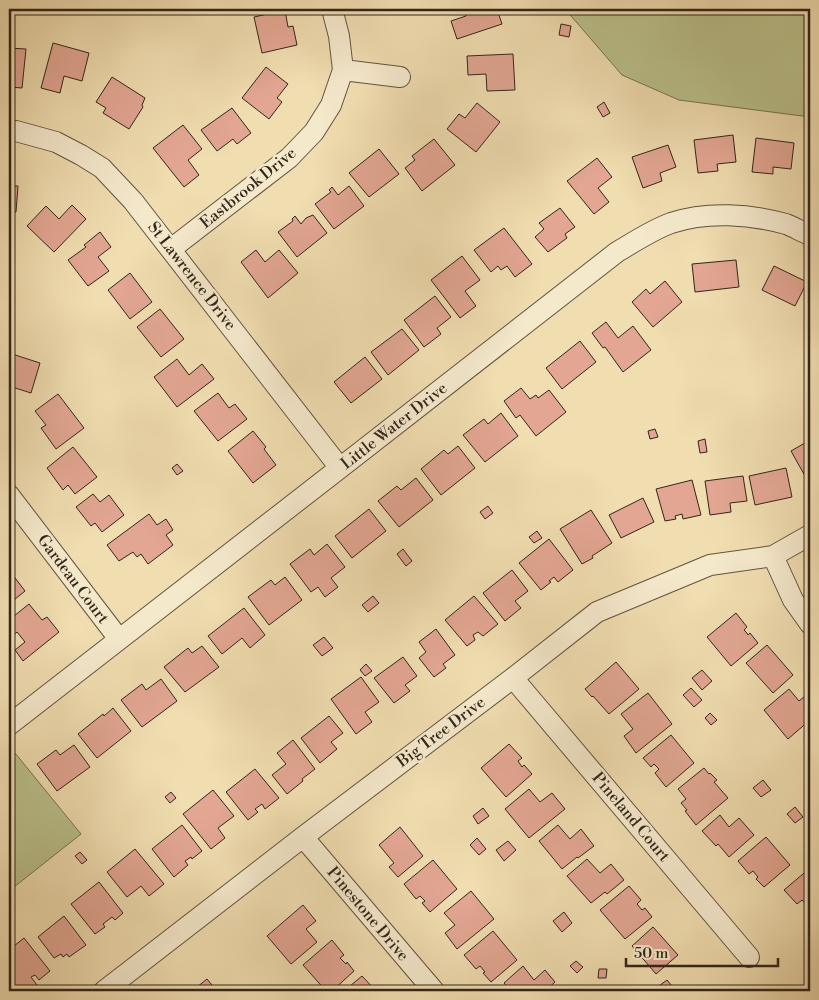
<svg xmlns="http://www.w3.org/2000/svg" width="819" height="1000" viewBox="0 0 819 1000" font-family="'Libre Bodoni',serif">
  <style>
    .green { fill: #bac08b; stroke: #767252 }
    .lines { fill: none; stroke-linecap: round; stroke-linejoin: round }
    .stream { stroke: #708070; stroke-width: 6 }
    .building { fill: #e2a692; stroke: #32251a }
    .minor-casing { stroke: #625340; stroke-width: 22 }
    .minor { stroke: #f5e9cc; stroke-width: 20 }
    .labels { text-anchor: middle; dominant-baseline: central; stroke-width: 5; stroke-linejoin: round; paint-order: stroke }
    .street-label { font-size: 16px; fill: #32251a; stroke: #f5e9cc }
  </style>
  <rect width="100%" height="100%" fill="#f0ddb0"/>
  <filter id="stains"><feTurbulence type="fractalNoise" baseFrequency=".004" numOctaves="4"/><feColorMatrix values="0 0 0 0 .2 0 0 0 0 .09 0 0 0 0 .02 0 0 0 .5 -.17"/></filter>
  <radialGradient id="worn" r=".72"><stop offset=".6" stop-color="#630" stop-opacity="0"/><stop offset="1" stop-color="#630" stop-opacity=".3"/></radialGradient>
  <path class="green" d="M565 9H810V117L679 100 622 75Z
    M15 753 81 834 9 891V755Z"/>
  <g class="lines">
    <path class="stream" d="M775 9 810 11"/>
  </g>
  <path class="building" d="M464 9H497L502 24 457 39 451 21 466 16Z
    M285 10 288 27 293 26 297 45 262 53 254 17Z
    M561 24 571 26 569 37 559 35Z
    M53 43 89 53 82 81 64 76 60 93 41 88Z
    M9 48 26 49 22 88 9 87Z
    M513 54 515 90 487 91 486 74 468 75 467 56Z
    M266 67 288 84 277 98 282 102 269 119 242 98Z
    M112 77 145 98 142 105 143 107 129 129 103 113 106 108 96 102Z
    M604 102 610 113 603 117 597 107Z
    M477 103 500 122 476 152 447 129 459 114 465 118Z
    M232 108 251 133 237 144 233 139 217 151 201 130Z
    M183 125 202 149 188 160 199 175 184 187 153 148Z
    M733 135 736 162 717 164 718 171 698 173 694 140Z
    M756 138 794 143 791 169 773 167V174L752 172Z
    M434 139 455 165 422 191 405 168 415 160 412 156Z
    M668 145 676 167 660 173 662 181 643 188 632 157Z
    M379 149 399 174 369 197 349 173Z
    M597 158 612 177 598 188 609 202 594 214 567 181Z
    M9 186H18L16 212H9Z
    M349 186 364 206 334 229 315 204 331 192 329 190 332 187 338 195Z
    M72 205 86 219 54 252 27 226 46 206 59 219Z
    M560 208 575 227 565 234 567 238 548 252 535 237 544 229 539 223Z
    M313 215 327 233 297 257 278 232 293 221 292 219 295 216 301 224 306 218Z
    M504 228 532 264 515 277 507 266 501 270 498 266 491 272 474 250Z
    M100 232 111 247 98 257 109 271 88 286 68 260 86 247 84 245Z
    M256 250 265 262 279 250 298 273 268 298 241 262Z
    M462 256 480 280 465 291 476 306 460 318 431 280Z
    M736 260 739 287 695 292 692 264Z
    M774 266 807 282 795 306 762 290Z
    M130 273 152 302 130 319 108 290Z
    M665 281 682 302 653 327 632 302 646 289 650 294Z
    M435 296 451 317 437 328 441 334 424 347 404 320Z
    M160 309 184 339 161 357 137 327Z
    M606 322 618 338 633 326 651 350 623 372 605 347 603 348 592 333Z
    M402 329 419 350 388 375 371 352Z
    M580 341 596 362 562 389 546 368Z
    M9 353 40 363 31 393 9 386Z
    M365 357 382 379 351 403 334 382Z
    M177 359 189 375 202 364 214 379 177 407 154 377Z
    M521 388 530 399 536 395 538 398 549 390 566 412 536 436 520 415 516 418 504 401Z
    M218 393 229 408 235 404 247 419 218 441 194 411Z
    M58 394 84 428 56 449 41 428 46 425 35 411Z
    M501 413 518 436 485 462 463 435 484 419 488 424Z
    M655 429 658 437 650 439 648 431Z
    M253 431 266 447 264 449 276 465 253 483 228 451Z
    M705 439 707 452 700 453 698 441Z
    M810 440V485L791 451Z
    M458 446 475 468 441 495 421 469 444 450 448 454Z
    M73 447 97 477 75 494 68 485 63 490 47 468Z
    M177 464 183 471 177 475 172 468Z
    M786 468 792 497 755 505 749 476Z
    M743 476 747 501 730 503 731 512 710 515 705 481Z
    M416 478 433 500 399 527 378 501 397 486 401 490Z
    M692 480 701 515 683 519 682 514 675 516 676 519 665 521 656 489Z
    M93 494 100 502 109 495 124 515 102 532 95 523 91 526 76 507Z
    M643 498 654 522 621 538 609 515Z
    M488 506 493 513 485 519 480 512Z
    M369 509 386 531 352 558 335 536Z
    M591 510 612 543 592 556 593 558 582 564 560 529Z
    M149 514 157 525 166 519 173 530 166 535 173 545 148 564 141 554 137 557 133 552 119 561 107 545Z
    M537 531 542 538 534 543 529 537Z
    M549 539 573 570 558 582 554 577 549 581 551 582 541 590 519 563Z
    M327 544 345 567 331 578 338 587 325 597 318 587 311 592 290 564 310 549 314 555Z
    M403 549 412 561 406 566 397 554Z
    M9 570 25 591 9 604Z
    M512 570 528 591 515 601 521 608 505 621 483 593Z
    M285 577 302 600 269 625 248 597 271 580 275 585Z
    M373 596 379 603 368 612 362 605Z
    M474 596 498 624 483 636 478 632 473 635 475 640 467 646 445 620Z
    M29 604 42 620 47 617 59 632 23 661 15 650 25 642 17 632 11 637 9 633V620Z
    M244 608 265 635 250 648 242 638 222 654 208 636Z
    M736 613 747 627 744 630 746 632 748 635 750 633 758 643 731 666 707 637Z
    M436 629 455 655 443 664 446 668 434 677 419 658 426 652 419 642Z
    M324 637 333 648 322 656 313 645Z
    M767 645 793 675 773 693 746 663Z
    M202 646 219 667 185 692 164 667 188 648 192 653Z
    M403 657 417 676 405 685 410 691 394 703 374 678Z
    M616 662 639 689 609 714 593 696 592 697 585 689Z
    M366 664 372 671 365 676 360 670Z
    M702 670 712 681 702 690 692 678Z
    M361 677 379 702 365 712 372 722 356 734 331 699Z
    M161 679 177 701 142 727 121 700 142 684 146 690Z
    M691 688 702 700 694 707 683 695Z
    M789 689 799 701 809 693 810 695V720L788 739 764 710Z
    M648 693 672 724 636 753 624 736 633 729 621 714Z
    M113 708 131 731 97 758 78 734 103 714 104 716Z
    M710 713 717 720 711 725 705 718Z
    M329 716 343 733 331 742 337 749 320 763 301 738Z
    M671 735 694 763 666 787 655 773 659 769 654 764 651 767 643 758Z
    M293 740 315 769 302 779 303 781 287 794 272 775 286 764 277 753Z
    M509 744 522 758 518 761 522 767 524 765 532 774 506 797 481 768Z
    M74 745 90 767 57 791 37 764 56 750 60 755Z
    M704 768 709 774 710 773 717 780 714 782 728 798 696 825 685 811 687 810 681 803 686 799 678 789Z
    M255 769 279 798 265 809 262 804 255 809 258 812 248 820 226 792Z
    M763 780 771 790 761 797 753 788Z
    M529 789 540 802 552 793 565 809 529 838 505 809Z
    M213 790 234 816 218 828 225 838 211 849 183 814Z
    M171 792 176 798 170 803 165 797Z
    M795 807 803 817 795 823 787 814Z
    M483 808 489 816 478 824 473 816Z
    M720 815 729 827 739 818 754 835 729 857 718 844 716 846 702 831Z
    M182 825 202 851 192 859 191 857 185 861 188 865 174 877 152 849Z
    M558 825 570 839 581 829 594 846 578 858 577 857 562 869 539 841Z
    M400 827 423 856 398 877 389 867 394 863 379 845Z
    M766 837 790 865 764 887 756 879 758 877 753 871 749 874 738 861Z
    M477 838 486 849 479 855 470 845Z
    M508 841 516 850 504 861 496 850Z
    M135 849 164 884 149 896 141 886 127 897 107 872Z
    M80 852 87 860 82 864 75 856Z
    M587 859 600 873 611 864 624 880 607 894 605 892 591 903 567 876Z
    M433 860 457 889 430 912 422 903 425 901 420 896 416 899 404 884Z
    M810 868V909L802 900 797 904 784 890Z
    M99 882 123 913 115 920 112 917 103 924 105 927 95 934 71 904Z
    M629 886 641 900 637 904 642 910 645 908 652 917 625 939 600 910Z
    M471 891 494 919 457 949 445 933 455 925 444 913Z
    M303 905 316 921 306 929 317 942 291 964 267 936Z
    M564 912 572 923 562 932 553 921Z
    M64 916 86 945 69 957 67 954 63 957 61 954 54 958 38 937Z
    M653 927 678 955 656 974 632 946Z
    M493 931 517 960 491 982 483 973 485 972 480 966 476 969 464 955Z
    M24 938 50 971 39 980 35 975 31 977 37 985 28 991H14L9 984V950Z
    M332 940 344 955 340 958 346 964 347 962 354 971 332 991H326L303 965Z
    M576 961 583 967 577 973 570 966Z
    M523 966 534 980 545 970 555 982 545 991H511L504 983Z
    M599 969H607L606 978H598Z
    M362 976 376 991H344Z
    M207 979 216 990 215 991H192Z
    M667 980 676 991H652Z"/>
  <g class="lines">
    <defs>
      <path id="minor" d="M343 70 400 77
        M9 131H16L56 142 81 155 102 168 133 201 340 468
        M171 249 289 158 314 132 331 105 343 70 339 36 332 9
        M9 495 119 639
        M773 556 793 600 810 624
        M513 678 749 957
        M9 725 340 468 617 252C634 242 652 230 671 223 707 211 750 214 786 224 794 227 802 232 810 235
        M303 837 434 991
        M104 991 303 837 513 678 597 612 710 565 773 556 810 535"/>
    </defs>
    <use href="#minor" class="minor-casing"/>
    <use href="#minor" class="minor"/>
  </g>
  <g class="labels">
    <g class="street-label">
      <text transform="translate(248 188) rotate(-39)">Eastbrook Drive</text>
      <text transform="translate(192 276) rotate(52)">St Lawrence Drive</text>
      <text transform="translate(394 426) rotate(-38)">Little Water Drive</text>
      <text transform="translate(73 579) rotate(53)">Gardeau Court</text>
      <text transform="translate(441 732) rotate(-37)">Big Tree Drive</text>
      <text transform="translate(631 817) rotate(50)">Pineland Court</text>
      <text transform="translate(368 914) rotate(50)">Pinestone Drive</text>
    </g>
  </g>
  <rect width="819" height="1000" fill="none" stroke="#f0ddb0" stroke-width="30"/>
  <rect x="10" y="10" width="799" height="980" fill="none" stroke="#32251a" stroke-width="2.5"/>
  <rect x="15" y="15" width="789" height="970" fill="none" stroke="#32251a"/>
  <path d="M626 958v8h152v-8" fill="none" stroke="#32251a" stroke-width="2.5"/>
  <text x="634" y="958" font-size="15" fill="#32251a" stroke="#f5e9cc" stroke-width="4" paint-order="stroke">50 m</text>
  <rect width="100%" height="100%" filter="url(#stains)"/>
  <rect width="100%" height="100%" fill="url(#worn)"/>
</svg>
